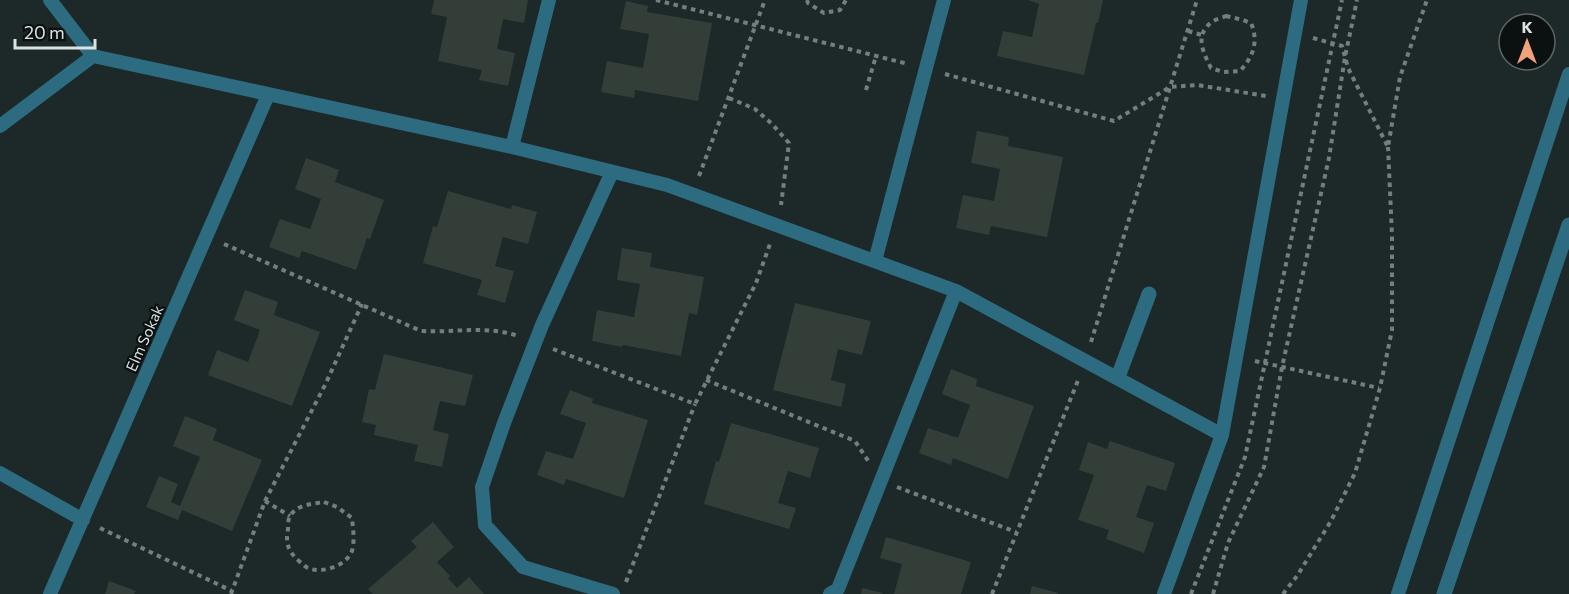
<svg xmlns="http://www.w3.org/2000/svg" width="1569" height="594" viewBox="0 0 1569 594" font-family="Commissioner,sans-serif">
  <style>
    .building { fill: #333e39 }
    .lines { fill: none; stroke-linecap: round; stroke-linejoin: round }
    .path { stroke: #757e7e; stroke-width: 4; stroke-dasharray: 4.5 4.5; stroke-linecap: butt }
    .service { stroke: #2d6c80; stroke-width: 14 }
    .minor { stroke: #2d6c80; stroke-width: 15 }
    .labels { text-anchor: middle; dominant-baseline: central; stroke-width: 4.5; stroke-linejoin: round; paint-order: stroke }
    .street-label { font-size: 15px; fill: #dce4e3; stroke: #0b1010 }
  </style>
  <rect width="100%" height="100%" fill="#1d2828"/>
  <path class="building" d="M434 0H528L524 23 503 19 497 49 515 53 508 86 479 80 482 70 438 61 447 17 431 14Z
    M1028 0H1103L1098 23H1096L1084 75 997 56 1003 31 1032 37 1039 4Z
    M626 1 648 6 647 12 712 23 698 101 635 90 634 98 601 92 607 61 643 68 649 34 620 29Z
    M977 131 1009 137 1008 146 1063 157 1047 237 991 226 989 235 956 228 963 195 994 201 1000 169 971 163Z
    M306 158 339 170 335 182 384 200 370 239 367 238 356 270 302 251 299 258 269 247 280 219 310 229 321 199 295 189Z
    M448 191 511 209 512 205 537 212 528 244 503 237 495 266 514 271 505 303 477 295 482 280 423 263 433 226 437 227Z
    M622 248 652 253 650 267 704 277 697 315 689 313 681 356 623 345 622 347 592 341 597 310 634 317 640 284 617 280Z
    M245 290 278 302 274 315 320 332 292 406 208 375 217 350 248 362 260 330 234 320Z
    M795 303 871 321 862 355 838 349 831 380 846 384 841 407 773 390Z
    M384 354 473 375 465 406 440 401 433 430 449 434 442 467 414 461 418 445 374 435 376 425 362 422 369 389 375 390Z
    M951 369 977 379 976 386 1034 406 1008 479 953 458 951 465 919 453 928 428 958 438 970 405 942 394Z
    M570 390 593 399 592 403 648 420 624 498 566 479 564 485 537 475 546 451 573 459 586 423 560 414Z
    M185 416 217 429 213 440 262 460 232 531 182 510 178 520 146 507 159 476 178 484 171 502 180 506 200 457 173 446Z
    M731 423 819 448 810 478 788 471 778 503 796 508 789 529 704 504 716 461 719 462Z
    M1110 441 1175 463 1166 491 1147 485 1136 517 1154 523 1144 553 1106 539 1109 530 1078 520 1094 475 1079 470 1088 442 1107 449Z
    M433 522 454 547 437 562 450 576 448 578 457 588 469 577 484 594H373L368 589 417 547 411 541Z
    M886 537 971 562 961 594H894L902 564 880 558Z
    M109 581 136 591 134 594H105Z
    M1032 586 1058 593V594H1030Z
    M862 588 883 593 882 594H861Z"/>
  <g class="lines">
    <path class="path" d="M656 0 908 64
      M807 0 808 3 824 13 840 10 846 0
      M1226 16 1243 20 1251 23C1259 42 1253 57 1240 71L1223 72 1211 68C1203 52 1194 35 1212 22 1216 19 1222 18 1226 16Z
      M1188 31 1202 35
      M1313 38 1342 46 1348 68 1388 147 1400 77 1427 0
      M945 74 1114 121 1170 87 1197 85 1266 96
      M866 90 876 56
      M729 98 755 109 772 124 789 143 781 205
      M699 176 765 0
      M224 244 421 331C454 333 486 325 518 336
      M1091 342 1197 0
      M553 349 695 404 756 283 770 244
      M1255 361 1379 388
      M706 380 855 441 869 462
      M897 487 1016 532
      M265 501 290 516
      M324 502 337 507 352 518C353 529 355 540 352 551 346 566 322 574 308 568 305 567 303 564 300 562 289 552 285 545 288 529 288 525 288 519 290 516 297 504 313 504 324 502Z
      M100 528 232 591
      M626 582 695 404
      M231 594 265 501 326 383 362 304
      M992 594 1079 378
      M1191 594 1245 457 1342 0
      M1213 594 1228 543 1264 467 1282 367 1329 158 1345 57 1357 0
      M1283 594 1297 576 1331 521 1355 473 1380 388 1392 330V235L1388 147"/>
    <path class="service" d="M50 0 93 56
      M93 56 512 147 667 185 956 291 1222 435
      M0 126 93 56
      M512 147 549 0
      M612 172 542 325 504 423 482 487 485 525 523 567 613 594
      M875 261 944 0
      M0 473 83 520
      M50 594 268 95
      M830 594 838 589 956 291
      M1164 594 1222 435 1301 0
      M1398 594 1569 74"/>
    <path class="minor" d="M1118 377 1149 294
      M1444 594 1569 225"/>
  </g>
  <g class="labels">
    <g class="street-label">
      <text transform="translate(144 338) rotate(-66)">Elm Sokak</text>
    </g>
  </g>
  <g transform="translate(1527 42)"><circle r="28" fill="#0b1010" stroke="#5f6564" stroke-width="1.5"/>
  <path d="M0-4.5L10 22L0 15L-10 22Z" fill="#f0a27a"/>
  <text y="-9" font-size="16" font-weight="bold" text-anchor="middle" fill="#dce4e3">K</text>
  </g>
  <path d="M15 39v9h80v-9" fill="none" stroke="#dce4e3" stroke-width="3"/>
  <text x="24" y="39" font-size="18" fill="#dce4e3" stroke="#0b1010" stroke-width="4.5" paint-order="stroke">20 m</text>
</svg>
